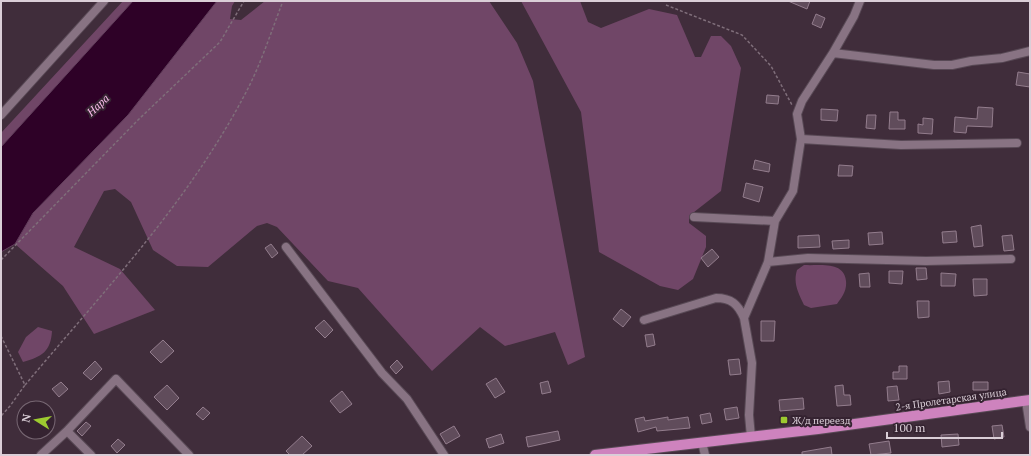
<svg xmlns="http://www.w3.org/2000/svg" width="1031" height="456" viewBox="0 0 1031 456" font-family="'PT Serif',serif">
	<rect width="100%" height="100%" fill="#402d3b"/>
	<path fill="#704667" d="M123,1h10l-132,146v-14z
		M217,1h18l-3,5 -2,13 11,1 24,-19h224l28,42 16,38 52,276 -17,8 -13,-33 -50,14 -25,-19 -48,44 -74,-83 -30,-7 -51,-54 -10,-4 -10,3 -49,41 -31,-1 -24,-16 -22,-48 -16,-13 -11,2 -30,56 46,22 35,41 -61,24 -31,-48 -48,-42 18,-31 95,-98z
		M521,1h59l8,21 13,6 48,-19 28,6 18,42h6l10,-21h10l10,10 10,22 -20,123 -32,25v7l17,13v11l-13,32 -15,11 -18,-4 -61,-34 -18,-140z
		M804,265c16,1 40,-4 42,16 1,10 -4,16 -9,23l-26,4 -7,-3c-6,-13 -11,-22 -7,-35z
		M38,327l14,4c-1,20 -10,26 -29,31l-5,-10 8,-15z"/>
	<path fill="#2e0127" stroke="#623e5c" d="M133,1h84l-89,114 -95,98 -18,31 -14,8v-105z"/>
	<path fill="#604c5b" stroke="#937d8d" d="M788,1h22l-3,8z
		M816,14l9,4 -4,10 -9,-4z
		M1018,72l12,2v13l-14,-2z
		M767,95l12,1 -1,8 -12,-1z
		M978,107l15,1 -1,19 -25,-1 -1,7 -12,-1 1,-15 22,2z
		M821,109l17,1 -1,11 -16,-1z
		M890,112h8v8h7v9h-16z
		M867,115h9l-1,14 -9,-1z
		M923,118l10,1 -1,15 -14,-1v-9l5,1z
		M755,160l15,4 -1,8 -16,-3z
		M839,165l14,1 -1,10h-14z
		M746,183l17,4 -4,15 -16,-5z
		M981,225l2,21 -9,1 -3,-20z
		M956,231l1,11 -14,1 -1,-11z
		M882,232l1,12 -14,1 -1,-12z
		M819,235l1,12 -22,1v-12z
		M1012,235l2,15 -10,1 -2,-15z
		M849,240v8l-16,1 -1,-8z
		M271,244l7,9 -6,5 -7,-10z
		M712,249l7,8 -11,10 -7,-9z
		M916,268h10l1,11 -10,1z
		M889,271h14l-1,13 -13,-1z
		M869,273l1,14h-10l-1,-13z
		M941,273l15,1 -1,12h-14z
		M973,279h14v16l-13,1z
		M917,301h12v16l-11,1z
		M621,309l10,8 -8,10 -10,-8z
		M324,320l9,10 -8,8 -10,-10z
		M761,321h14l-1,20h-13z
		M653,334l2,11 -8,2 -2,-12z
		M163,340l11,11 -13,12 -11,-11z
		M739,359l2,15 -11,1 -2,-15z
		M397,360l6,7 -7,7 -6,-7z
		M95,361l7,8 -11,11 -8,-7z
		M899,366h8v13h-14v-7h6z
		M496,378l9,14 -10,6 -9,-14z
		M548,381l3,11 -9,2 -2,-11z
		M949,381l1,11 -11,2 -1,-12z
		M61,382l7,7 -9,8 -7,-8z
		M973,382h15v8h-15z
		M167,385l12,13 -12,12 -13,-13z
		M843,385l1,10h6l1,10 -14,1 -2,-20z
		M897,386l2,14 -11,1 -1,-14z
		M342,391l10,13 -12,9 -10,-12z
		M803,398l1,11 -24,2 -1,-11z
		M203,407l7,6 -7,7 -7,-6z
		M737,407l2,11 -13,2 -2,-11z
		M710,413l2,9 -10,2 -2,-9z
		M644,417l1,4 23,-4v3l20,-3 2,11 -33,3 -1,-4 -18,5 -3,-13z
		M86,422l5,4 -9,10 -5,-5z
		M1002,425l2,12 -10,2 -2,-13z
		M454,426l6,10 -14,8 -6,-10z
		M558,431l2,9 -32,7 -2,-10z
		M501,434l3,9 -15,5 -3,-9z
		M958,434l1,11 -17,2 -1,-12z
		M302,436l10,10 -10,9h-12l-4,-4z
		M118,439l7,6 -8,8 -6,-7z
		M889,441l2,12 -20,2 -2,-11z
		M831,447l1,8h-30v-3z"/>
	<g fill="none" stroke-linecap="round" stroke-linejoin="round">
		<defs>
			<path id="minor" d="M833,53l101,12h18l19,-4 31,-3 28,-7
				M1,115l103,-114
				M801,139l100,6 116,-2
				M694,217l81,4
				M286,247l96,126 25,26 37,56
				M768,262l40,-4 118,3 85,-2
				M644,320l72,-22c15,0 22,6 28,20
				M1026,401l4,26
				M67,431l24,24
				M751,437l-2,-22 3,-52 -8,-45 24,-56 7,-41 18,-30 8,-52 -4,-25 5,-13 31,-48 21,-37 6,-15
				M702,442l3,13
				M41,455l26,-24 49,-52 73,76"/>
			<path id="major" d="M595,455l223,-26 212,-29"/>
		</defs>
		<use href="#minor" stroke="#584955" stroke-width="10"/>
		<use href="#major" stroke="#584955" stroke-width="12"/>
		<path stroke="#7f6e7a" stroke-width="1.5" stroke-dasharray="3 2" stroke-linecap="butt" d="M666,5l76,30 29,31 21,39
			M1,260l137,-140 82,-78 24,-41
			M1,336l24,49 -15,21 -9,10
			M25,385c78,-93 162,-181 219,-289 16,-29 27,-64 39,-95"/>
		<use href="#minor" stroke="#887383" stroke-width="8"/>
		<use href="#major" stroke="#ce83be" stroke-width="10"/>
	</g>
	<rect fill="#9dca30" stroke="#352331" stroke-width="1.5" x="780" y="416" width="8" height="8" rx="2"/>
	<g text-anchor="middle" stroke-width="4" stroke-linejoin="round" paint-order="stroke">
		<g font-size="10" fill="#daced7" stroke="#352331">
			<text transform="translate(951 399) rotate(-8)" y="4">2-я Пролетарская улица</text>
		</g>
		<g font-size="10" fill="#daced7" stroke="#352331" text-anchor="start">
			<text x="792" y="424">Ж/д переезд</text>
		</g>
		<g font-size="11" font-style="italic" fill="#febfef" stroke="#352331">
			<text transform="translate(98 105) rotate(-43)" y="4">Нара</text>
		</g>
	</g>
	<rect width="1031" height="456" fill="none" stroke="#daced7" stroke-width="4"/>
	<g transform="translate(36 420) rotate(281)"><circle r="19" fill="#352331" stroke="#776773"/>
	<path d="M0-3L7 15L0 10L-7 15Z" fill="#9dca30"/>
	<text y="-6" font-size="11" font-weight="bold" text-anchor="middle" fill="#daced7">N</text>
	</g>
	<path d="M887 432v6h115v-6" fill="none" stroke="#daced7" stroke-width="2"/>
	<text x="893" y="432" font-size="12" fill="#daced7" stroke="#352331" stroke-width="3" paint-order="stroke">100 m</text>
</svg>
